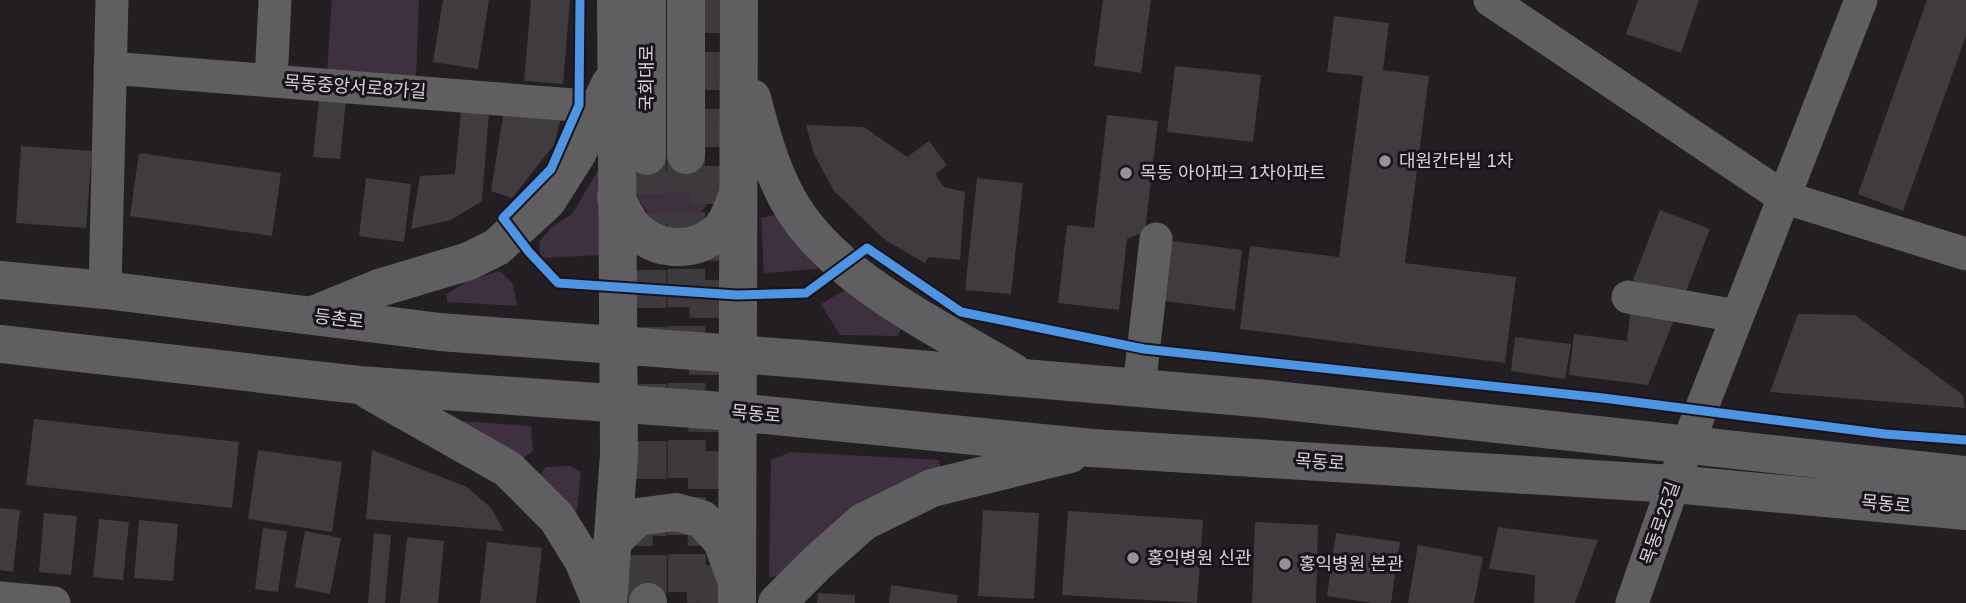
<svg xmlns="http://www.w3.org/2000/svg" width="1966" height="603" viewBox="0 0 1966 603" font-family="Helvetica,'Noto Sans KR',sans-serif">
	<rect width="100%" height="100%" fill="#221e22"/>
	<path fill="#3f3040" d="M332,0h87l-3,78 -89,-6z
		M600,167l2,88 -62,3 -1,-16 13,-15 20,-13z
		M710,171c1,8 3,20 0,28 -10,21 -34,34 -55,20 -9,-5 -15,-19 -20,-27l2,-20z
		M774,215l44,54 -54,4 -3,-55z
		M500,271l13,13 4,22 -70,-4v-8l20,-13z
		M845,290l56,38 -3,8 -58,-1 -19,-31z
		M447,420l84,6 2,25 -17,12z
		M791,452l148,8 2,10 -154,105 -18,2 2,-117z
		M570,466l11,6 -4,38 -9,6 -33,-35 11,-14z"/>
	<path fill="#3f3b3f" d="M443,0h46l-11,69 -45,-7z
		M531,0h39l-7,84 -39,-3z
		M1103,0h48l-10,73 -47,-7z
		M1638,0h61l-18,53 -55,-19z
		M1927,0h39v36l-63,175 -45,-17z
		M1334,16l55,7 -6,47 46,6 -24,187 111,14 -11,86 -265,-34 10,-83 89,11 24,-181 -36,-4z
		M1175,66l86,9 -8,67 -86,-10z
		M319,99l27,2 -6,58 -27,-2z
		M504,109l57,8 -7,28 -42,53 -21,-7z
		M461,111l28,2 -7,88 -31,19 -40,9 9,-53 35,-2z
		M1107,115l51,6 -13,110 -18,8 -8,71 -61,-7 9,-78 27,3z
		M806,125l58,2 43,30 22,-16 18,24 -12,9 9,13 21,5 -5,68 -32,-3 -3,6 -40,-23 -51,-49 -20,-37z
		M21,146l71,5 -6,77 -70,-5z
		M139,153l142,20 -9,63 -142,-20z
		M366,178l45,6 -7,58 -45,-6z
		M977,178l46,5 -12,111 -46,-4z
		M1660,210l50,19 -27,70 -50,-19z
		M1165,240l77,10 -7,60 -78,-10z
		M1631,306l46,6 -29,73 -79,-10 5,-41 53,7z
		M1798,314l57,1 108,80 2,13 -195,-16z
		M1515,337l56,7 -6,35 -54,-8z
		M34,419l205,23 -7,66 -206,-23z
		M258,450l84,12 -10,70 -84,-13z
		M372,450l95,37 24,21 13,23 -138,-12z
		M0,508l20,2 -7,62 -13,-2z
		M983,510l56,3 -5,86 -56,-3z
		M1068,511l135,9 -6,83 -135,-8z
		M44,513l33,3 -6,59 -32,-3z
		M99,519l30,3 -6,58 -30,-3z
		M139,520l39,4 -5,57 -39,-3z
		M1255,522l63,3 -2,78h-64z
		M1498,527l100,13 -23,63h-41l1,-28 -46,-6z
		M263,528l24,3 -9,61 -23,-3z
		M305,531l36,7 -11,56 -35,-7z
		M374,533l17,2 -6,68h-17z
		M1336,533l64,9 -9,61h-18l-46,-7z
		M407,537l37,4 -6,62h-38z
		M487,542l55,6 -6,55h-56z
		M1418,545l65,12 -9,46h-66z
		M891,585l67,10 -1,8h-68z
		M818,593l37,2v8h-38z"/>
	<g fill="none" stroke-linecap="round" stroke-linejoin="round">
		<path stroke="#3d393d" stroke-width="38" stroke-dasharray="38 19" stroke-linecap="butt" d="M686,155l1,448
			M647,156l1,446"/>
		<path stroke="#3d393d" stroke-width="38" stroke-dasharray="38 19" stroke-linecap="butt" d="M633,603l1,-107
			M706,603l5,-603"/>
		<path stroke="#5e5f5e" stroke-width="33" d="M1490,0l293,197 183,57
			M110,68l489,39
			M271,81l4,-81
			M105,290l7,-290
			M1628,297l109,19
			M1139,388l17,-149
			M0,598l54,5
			M1632,603l56,-160 173,-443"/>
		<path stroke="#5f5f61" stroke-width="38" d="M752,98c9,35 18,68 35,100 42,79 152,130 226,174
			M686,155v-155
			M647,156v-156
			M616,197c5,10 10,21 16,29 20,24 56,28 81,10 14,-9 19,-27 25,-42
			M0,280l105,10 335,42 362,27 465,40 699,76
			M313,315l66,-27 90,-27 28,-14 50,-46 31,-49 32,-68
			M0,344l359,41 377,27 356,36 581,36 293,27
			M370,391l138,78 49,49 26,42 18,43
			M612,542l25,-25 39,-5 26,7 20,22 12,33
			M608,603l11,-148 -3,-455
			M648,603v-1
			M737,603l2,-603
			M777,603l41,-41 45,-40 69,-34 138,-34"/>
		<defs>
			<path id="cycleway" d="M580,0l-1,105 -28,64 -48,49 26,34 29,31 179,12 69,-2 61,-45 94,64 183,37 459,49 282,36 81,6"/>
		</defs>
		<use href="#cycleway" stroke="#1a131b" stroke-width="13"/>
		<use href="#cycleway" stroke="#4d94e3" stroke-width="9"/>
	</g>
	<g fill="#979298" stroke="#1a131b" stroke-width="2.5">
		<circle cx="1385" cy="161" r="7"/>
		<circle cx="1126" cy="173" r="7"/>
		<circle cx="1133" cy="558" r="7"/>
		<circle cx="1285" cy="564" r="7"/>
	</g>
	<g text-anchor="middle" stroke-width="6" stroke-linejoin="round" paint-order="stroke">
		<g font-size="18" fill="#d6d1d7" stroke="#1a131b">
			<text transform="translate(647 78) rotate(-90)" y="6">국회대로</text>
			<text transform="translate(355 87) rotate(4)" y="6">목동중앙서로8가길</text>
			<text transform="translate(339 319) rotate(7)" y="6">등촌로</text>
			<text transform="translate(756 414) rotate(5)" y="6">목동로</text>
			<text transform="translate(1320 462) rotate(4)" y="6">목동로</text>
			<text transform="translate(1886 504) rotate(5)" y="6">목동로</text>
			<text transform="translate(1660 523) rotate(-71)" y="6">목동로25길</text>
		</g>
		<g font-size="18" fill="#d6d1d7" stroke="#1a131b" text-anchor="start">
			<text x="1399" y="167">대원칸타빌 1차</text>
			<text x="1140" y="179">목동 아아파크 1차아파트</text>
			<text x="1147" y="564">홍익병원 신관</text>
			<text x="1299" y="570">홍익병원 본관</text>
		</g>
	</g>
</svg>
